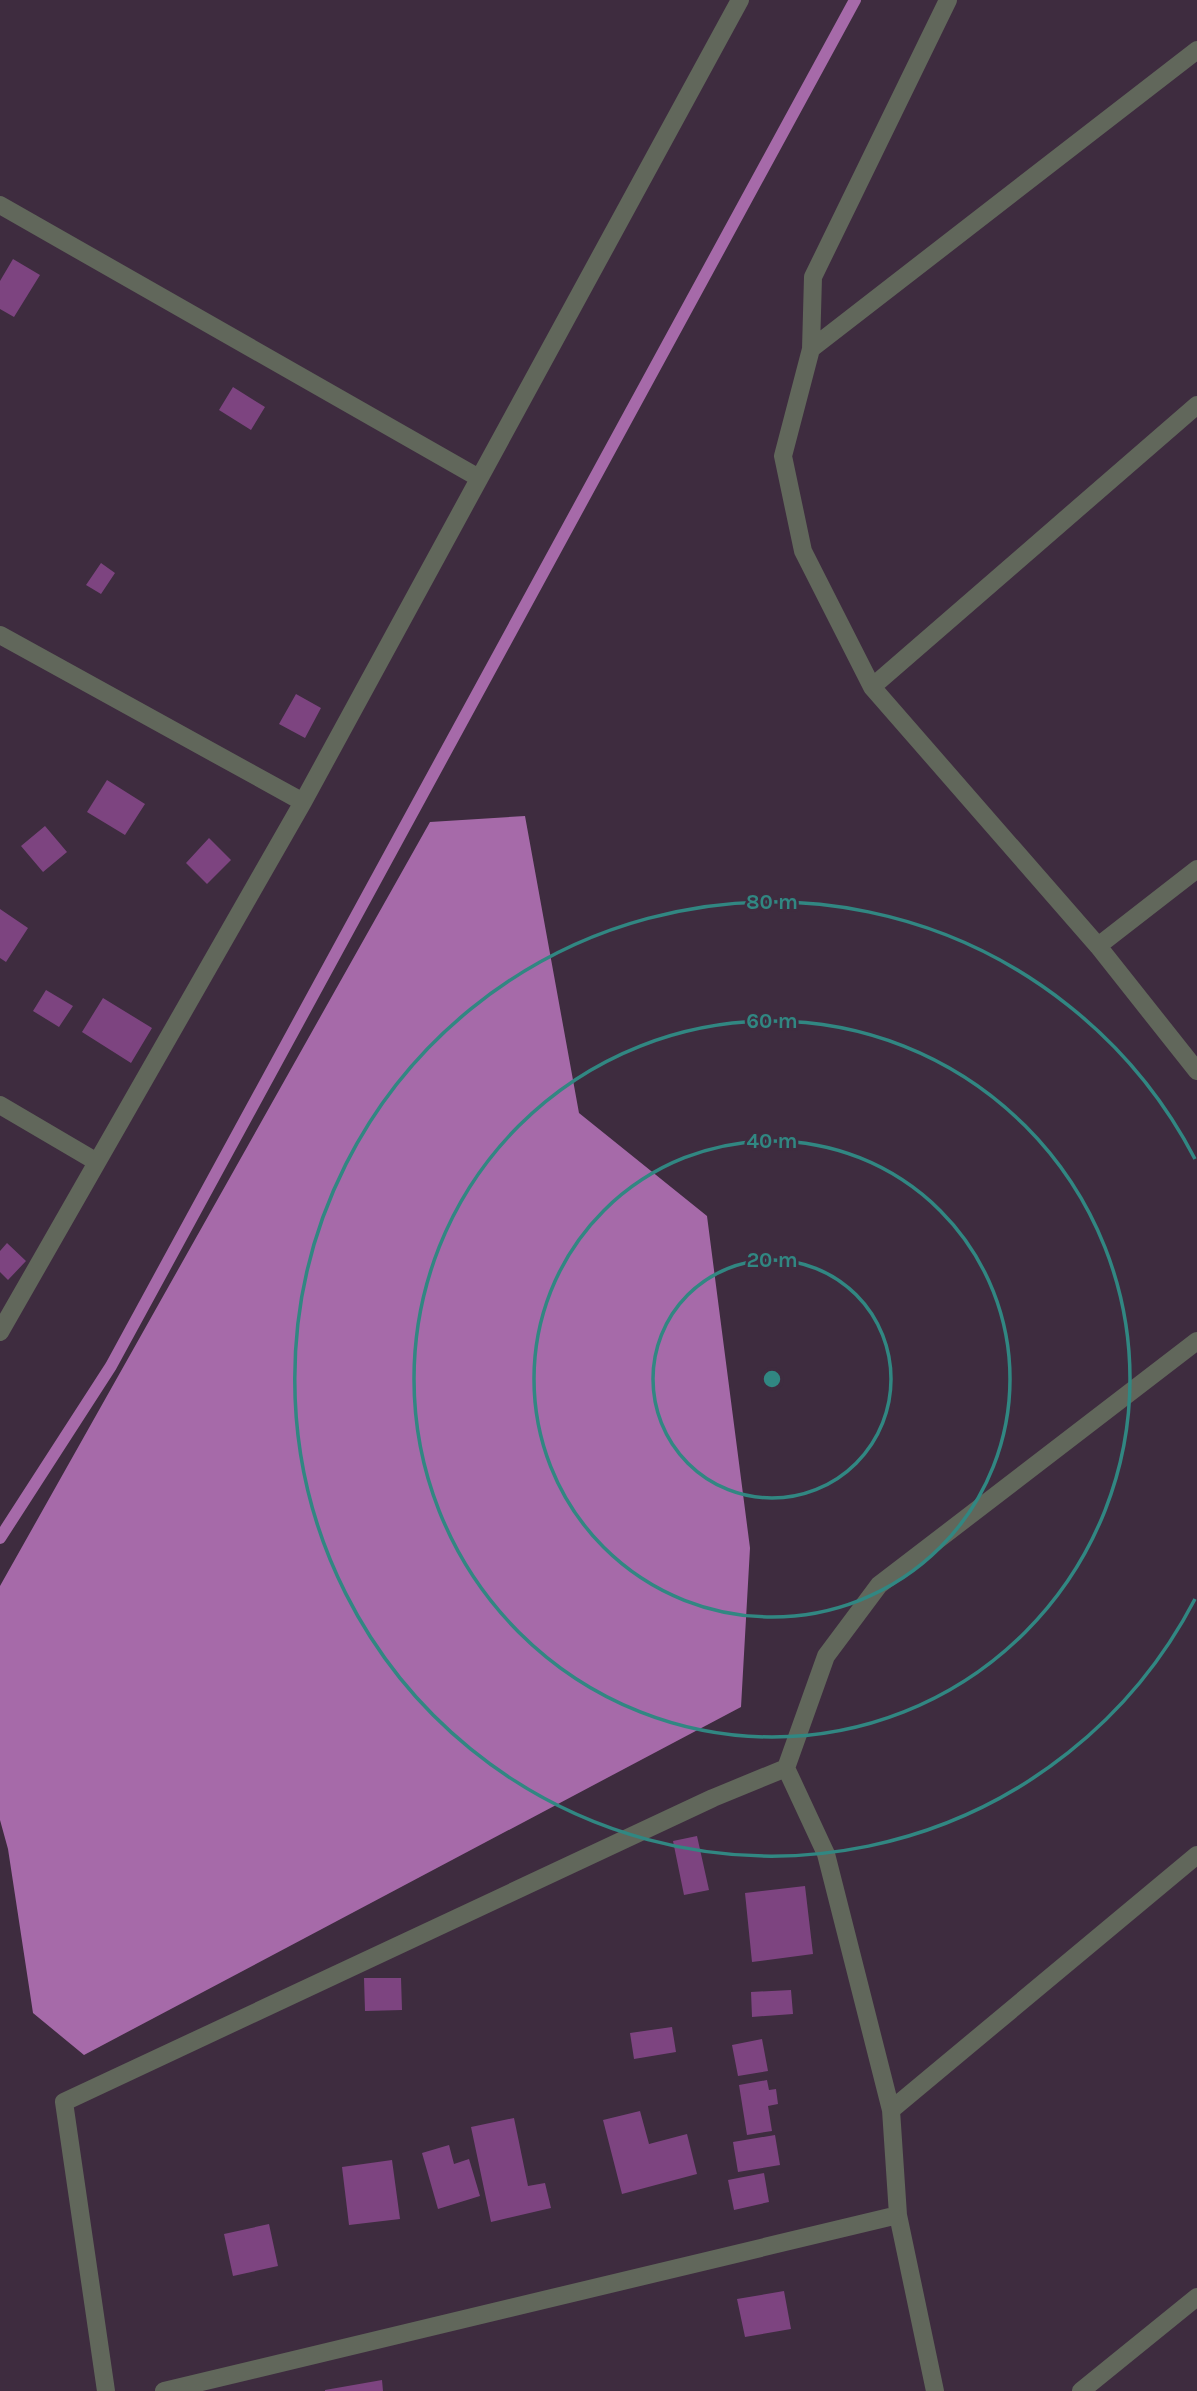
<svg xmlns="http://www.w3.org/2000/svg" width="1197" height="2391" viewBox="0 0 1197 2391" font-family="Karla,sans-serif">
	<rect width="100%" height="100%" fill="#3e2c3f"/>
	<path fill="#a66aa9" d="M525,816l54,297 128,103 43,332 -9,159 -657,348 -51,-42 -25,-164 -8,-29v-234l430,-764z"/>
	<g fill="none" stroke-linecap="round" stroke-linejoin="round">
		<path stroke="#a66aa9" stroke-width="12" d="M0,1538l111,-172 744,-1366"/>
	</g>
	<path fill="#7d4480" d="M13,259l27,16 -26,42 -14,-8v-28z
		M233,387l32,20 -14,23 -32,-20z
		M101,563l14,10 -14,21 -15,-9z
		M296,694l25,14 -16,30 -26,-14z
		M107,780l38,24 -20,31 -38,-23z
		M45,826l22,26 -24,20 -22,-26z
		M209,838l22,22 -24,24 -21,-21z
		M0,909l28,19 -22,34 -6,-4z
		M46,990l27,16 -14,21 -26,-16z
		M103,998l49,30 -21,35 -49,-31z
		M7,1243l19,18 -18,19 -8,-8v-21z
		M697,1836l12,54 -25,5 -11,-54z
		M805,1886l8,68 -61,8 -7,-69z
		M364,1978h37l1,32 -37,1z
		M791,1990l2,24 -41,3 -1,-25z
		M672,2027l4,25 -42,7 -4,-26z
		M762,2039l6,32 -30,5 -6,-31z
		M767,2080l2,10 7,-1 2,15 -10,2 4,25 -25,4 -8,-50z
		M640,2111l9,33 38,-10 10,40 -75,20 -19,-74z
		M514,2118l14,68 17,-3 6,25 -60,14 -20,-95z
		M775,2135l5,30 -42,7 -5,-30z
		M449,2145l5,19 15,-5 11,37 -42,13 -16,-56z
		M392,2160l8,59 -51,6 -7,-58z
		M764,2173l5,29 -35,8 -6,-30z
		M269,2224l9,42 -45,10 -9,-42z
		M784,2291l7,38 -46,8 -8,-38z
		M382,2380l1,11h-58v-1z"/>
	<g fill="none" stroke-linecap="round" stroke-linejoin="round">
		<path stroke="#61675b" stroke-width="18" d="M948,0l-135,277 -2,72 -28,107 20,95 69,136 226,259 99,125
			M0,205l479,273
			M811,349l386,-299
			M0,635l303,167
			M872,687l325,-282
			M1098,946l99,-77
			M0,1105l97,57
			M0,1332l303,-530 437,-802
			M786,1768l40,-112 53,-71 318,-244
			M891,2110l306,-255
			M106,2391l-42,-289 649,-304 73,-30 40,86 65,256 7,105 37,176
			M164,2391l734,-176
			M1081,2391l116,-94"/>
	</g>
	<g fill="none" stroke="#318782" stroke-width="3.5">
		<circle cx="772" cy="1379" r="119"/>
		<circle cx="772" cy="1379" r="238"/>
		<circle cx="772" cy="1379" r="358"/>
		<path d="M1195 1599A477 477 0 1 1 1195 1159"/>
	</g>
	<circle cx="772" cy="1379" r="10" fill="#318782" stroke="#3e2c3f" stroke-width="3.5"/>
	<g font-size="21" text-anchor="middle" font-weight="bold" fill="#318782" stroke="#3e2c3f" stroke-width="5" stroke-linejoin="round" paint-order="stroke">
		<text x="772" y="909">80 m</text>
		<text x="772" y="1028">60 m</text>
		<text x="772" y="1148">40 m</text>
		<text x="772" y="1267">20 m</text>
	</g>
</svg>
